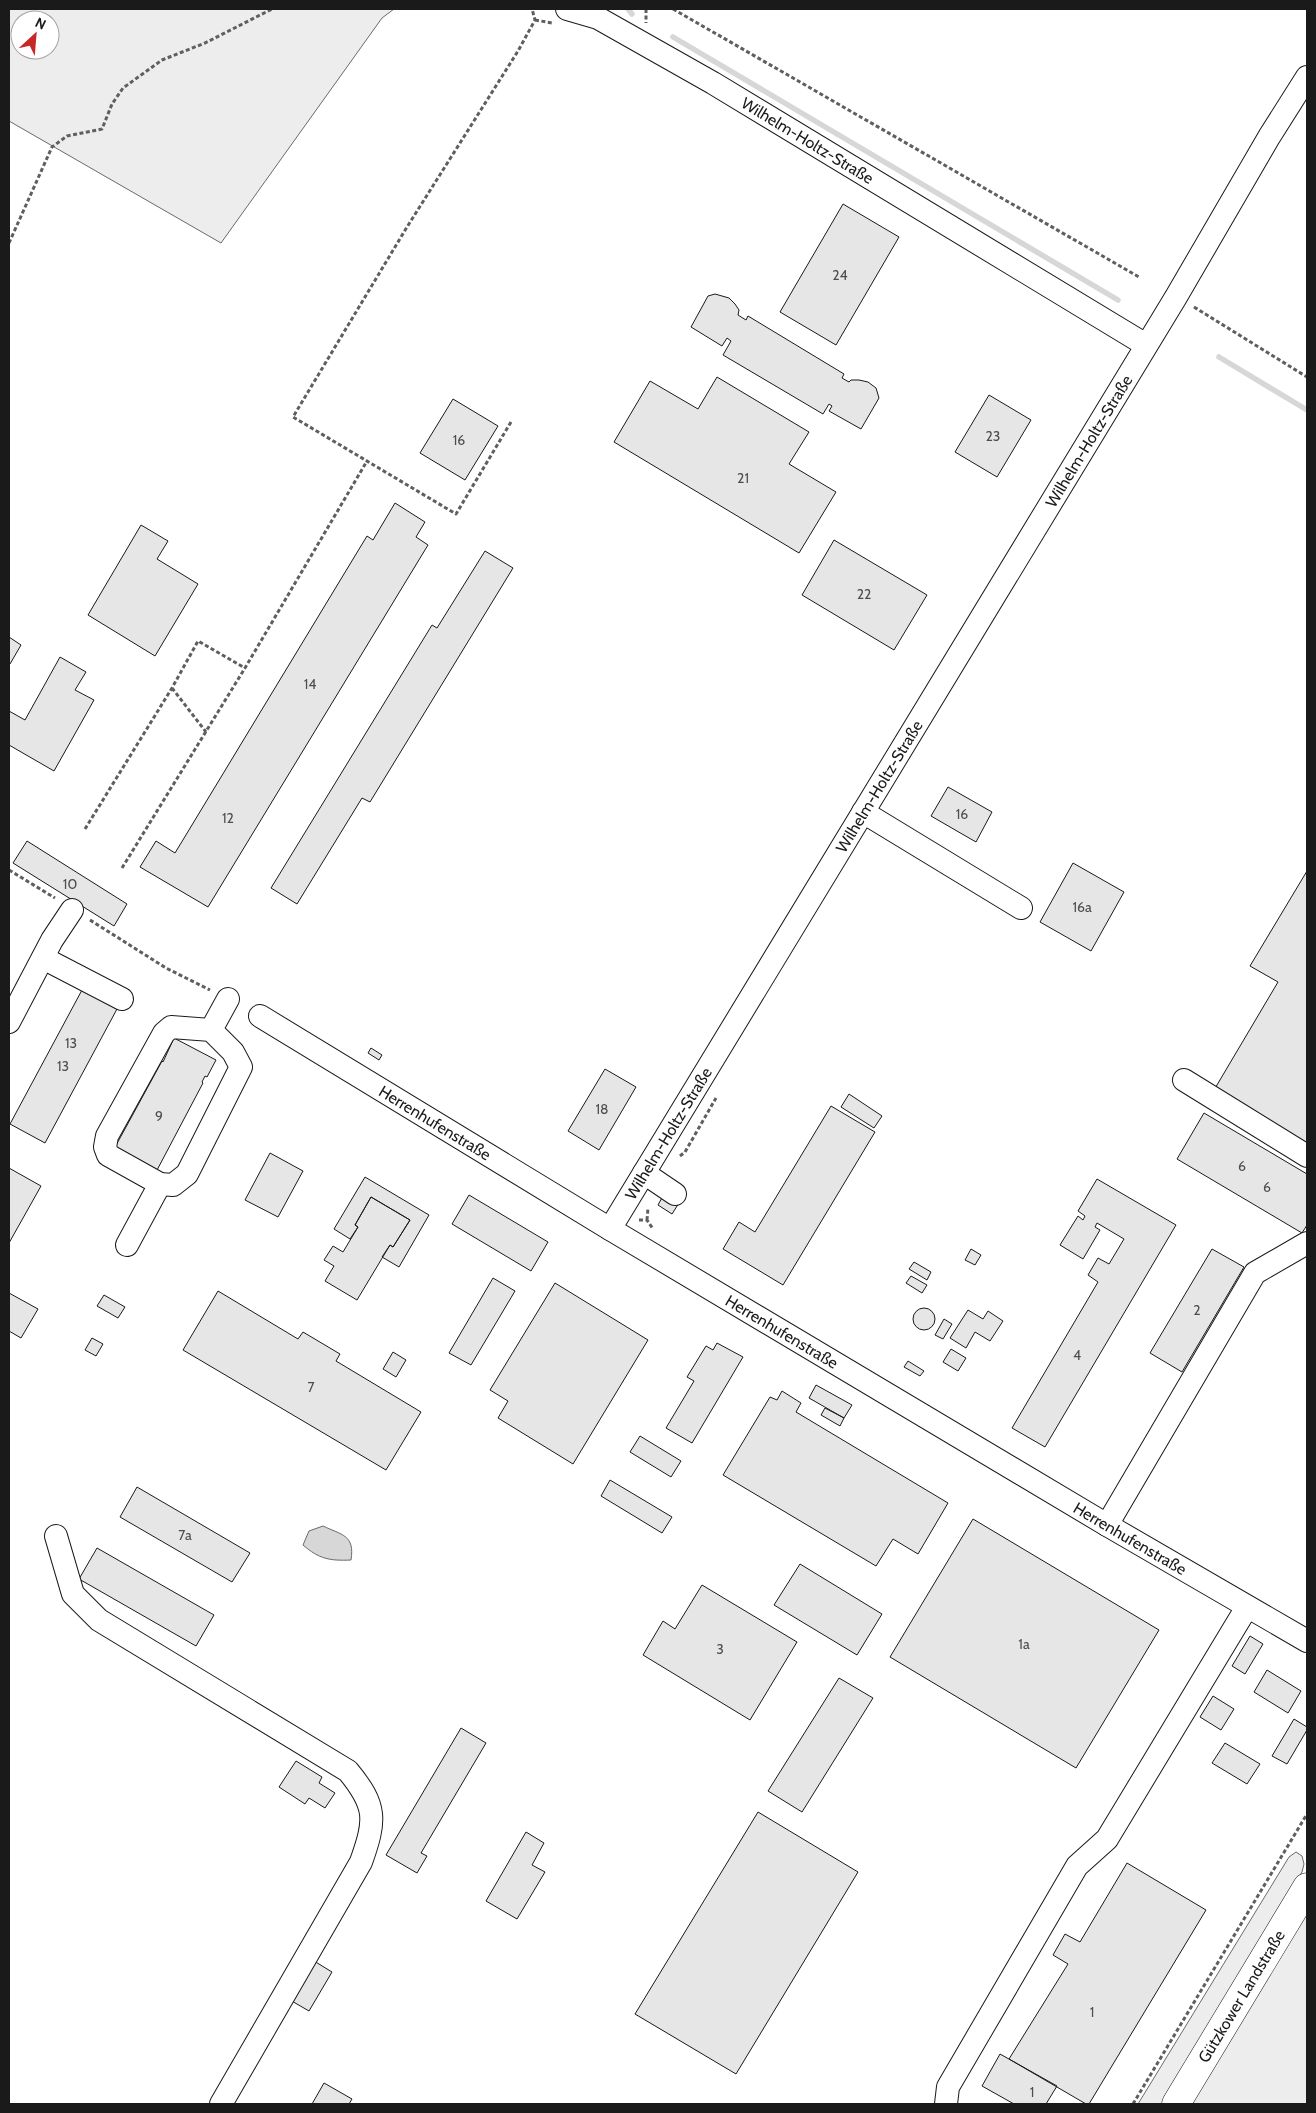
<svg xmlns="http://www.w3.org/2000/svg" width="1316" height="2113" viewBox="0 0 1316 2113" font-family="Cabin,sans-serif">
	<rect width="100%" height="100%" fill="#fff"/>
	<path fill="#ededed" stroke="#6a6a6a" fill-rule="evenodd" d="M9,9h385l-12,9 -161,225 -212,-122zM20,20h30v30h-30z
		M1296,1852l6,4 2,8 -2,8 -139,232h-25l151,-247z
		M1307,1910v194h-117z"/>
	<path fill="#d7d7d7" stroke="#6a6a6a" d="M323,1526c19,9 32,9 28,34 -21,1 -32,-1 -48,-15l6,-14z"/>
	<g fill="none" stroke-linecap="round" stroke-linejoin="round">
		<path stroke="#d7d7d7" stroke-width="5.5" d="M628,9l4,5
			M673,37l445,263
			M1219,357l88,53"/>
	</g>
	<path fill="#e6e6e6" stroke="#1a1a1a" d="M843,204l56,33 -63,108 -56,-33z
		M715,294l14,4 6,6 4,6 -1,5 8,5 2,-4 96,58 -2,4 7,4 2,-2h8l9,2 8,6 3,10 -18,31 -32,-18 3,-5 -3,-2 -6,10 -100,-59 8,-14 -4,-3 -5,8 -31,-19 17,-31z
		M717,377l92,55 -20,32 47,28 -37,61 -185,-111 36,-61 48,28z
		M989,395l42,25 -34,57 -42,-25z
		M453,399l45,27 -33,54 -45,-27z
		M395,503l30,19 -9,15 12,8 -220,362 -68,-40 16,-26 19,12 192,-317 6,4z
		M141,525l27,16 -11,18 41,25 -43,72 -67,-41z
		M834,540l93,55 -33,55 -92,-55z
		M485,551l28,17 -143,234 -8,-4 -65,106 -26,-16 161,-263 5,3z
		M9,637l12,8 -11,19 -1,-1z
		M60,657l26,15 -11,18 19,10 -40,71 -45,-26v-34l16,9z
		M948,787l44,25 -16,30 -45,-26z
		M27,841l100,63 -13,22 -101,-63z
		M1073,863l51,29 -33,59 -51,-29z
		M1307,871v275l-93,-56 64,-108 -28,-16z
		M82,990l35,19 -72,134 -35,-19z
		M174,1038l42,22 -9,17 -2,-1 -3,6 1,1 -47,89 -42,-23 48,-88 1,1z
		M371,1048l11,7 -3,5 -11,-7z
		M605,1069l31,18 -37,63 -31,-19z
		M849,1094l33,22 -8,12 -33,-21z
		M831,1106l44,26 -92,153 -60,-36 16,-27 16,10z
		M1204,1113l103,61v51l-5,8 -125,-74z
		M270,1153l33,18 -25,46 -33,-17z
		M9,1168l32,18 -32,57z
		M365,1177l64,38 -30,52 -17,-10 8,-12 3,2 17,-27 -39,-23 -16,28 3,2 -8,12 -16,-10z
		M1097,1179l79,46 -131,222 -33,-19 86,-146 -10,-7 10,-17 11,6 15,-25 -27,-16 -2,4 5,3 -17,29 -23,-14 18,-29 5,4 2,-4 -7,-5z
		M664,1194l15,9 -7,11 -14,-9z
		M469,1195l79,47 -17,29 -79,-47z
		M371,1197l39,23 -17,27 -3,-2 -33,55 -32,-19 9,-15 -10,-6 9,-14 10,6 15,-25 -3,-2z
		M971,1249l10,6 -6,10 -10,-5z
		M1212,1249l32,18 -62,105 -32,-19z
		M914,1262l17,10 -4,8 -18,-11z
		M911,1276l16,9 -5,8 -16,-10z
		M493,1278l22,13 -44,74 -22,-12z
		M555,1283l93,57 -75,124 -75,-46 10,-17 -18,-11z
		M218,1291l80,48 5,-7 37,22 -4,7 85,51 -35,58 -203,-120z
		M9,1293l29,16 -17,29 -12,-7z
		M104,1295l21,12 -7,11 -21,-12z
		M913 1319a11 11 0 1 1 22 0a11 11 0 1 1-22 0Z
		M968,1310l15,9 5,-8 15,10 -13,20 -15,-9 -9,16 -16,-10z
		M944,1319l8,5 -9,15 -8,-4z
		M92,1338l11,6 -7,12 -11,-6z
		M717,1343l26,14 -51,86 -26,-15 28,-47 -7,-4 19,-31 7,4z
		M951,1349l15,9 -8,13 -15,-9z
		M393,1352l13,8 -10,17 -13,-8z
		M908,1361l16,10 -4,5 -16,-9z
		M816,1385l36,20 -8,13 -35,-20z
		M782,1391l19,12 -5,9 152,91 -30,51 -25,-15 -17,27 -153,-91 47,-78 7,3z
		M825,1408l19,10 -4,8 -19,-11z
		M640,1436l41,25 -10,16 -41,-25z
		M610,1480l62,37 -10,16 -61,-37z
		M137,1487l113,66 -18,29 -112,-65z
		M973,1519l186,111 -83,138 -186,-111z
		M97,1548l117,67 -18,31 -117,-67z
		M800,1564l82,50 -25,41 -83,-50z
		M702,1585l95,57 -47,78 -107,-65 20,-34 12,8z
		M1250,1636l13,8 -18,30 -13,-8z
		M1267,1670l34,21 -13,22 -34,-21z
		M839,1678l34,20 -71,114 -34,-21z
		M1213,1696l21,13 -13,21 -21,-13z
		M1294,1719l13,8v3l-20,34 -15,-8z
		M461,1728l25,15 -65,110 6,3 -10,17 -31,-18z
		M1225,1743l35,21 -13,20 -35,-21z
		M296,1761l26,16 -3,6 16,10 -10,15 -16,-10 -4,6 -26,-17z
		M758,1812l100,60 -122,202 -101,-60z
		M526,1832l18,11 -12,22 13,7 -28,47 -31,-18z
		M1127,1863l79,47 -117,194h-3l-77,-45 59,-95 -15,-9 12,-21 15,8z
		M314,1961l18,11 -23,39 -19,-11z
		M1000,2054l57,32 -11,18h-32l-32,-18z
		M324,2083l28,16 -3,5h-37z"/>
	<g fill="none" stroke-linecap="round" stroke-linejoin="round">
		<defs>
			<g id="minor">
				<path id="s1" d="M567,9l31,9 115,65 433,262"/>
				<path d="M863,812l158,96"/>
				<path d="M43,958l79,41"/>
				<path id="s2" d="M260,1016l350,213 497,296 200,116"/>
				<path d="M9,1022l43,-82 20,-30"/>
				<path d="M211,1030l-40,-3 -7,6 -57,103 -2,11 3,8 52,29 13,1 14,-11 54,-107 -8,-15 -22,-22 17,-31"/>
				<path d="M1184,1080l123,76"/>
				<path d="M644,1173l31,21"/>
				<path id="s3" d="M610,1229l566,-932 93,-160 38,-60"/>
				<path d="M127,1245l33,-61"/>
				<path d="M1107,1525l148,-252 52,-30"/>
				<path d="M56,1536l17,58 26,26 249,151c29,35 28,49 13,91l-140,242"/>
				<path d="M946,2104l2,-17 129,-221 30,-27 140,-232"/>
			</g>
			<g id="major">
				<path id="s4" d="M1176,2104l131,-217"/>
			</g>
		</defs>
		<use href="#minor" stroke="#1a1a1a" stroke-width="24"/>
		<use href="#major" stroke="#1a1a1a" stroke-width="29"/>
		<path stroke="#5f5f5f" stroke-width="3" stroke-dasharray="4 2.5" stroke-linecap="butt" d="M646,9v14
			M673,9l466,268
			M535,20l17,3
			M9,243l43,-96 15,-11 35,-7 10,-25 11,-16 39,-28 43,-17 67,-34
			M1194,307l113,70
			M511,422l-55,92 -163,-97 114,-190 111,-176 17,-31 -3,-11
			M172,688l34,44
			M85,829l87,-141 26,-47 47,27
			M122,868l123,-200 122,-207
			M9,870l46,28
			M90,920l76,48 44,22
			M680,1156l5,-4 31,-54
			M639,1220h8l6,9
			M647,1220l1,-12
			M1133,2104l174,-290"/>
		<use href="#minor" stroke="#fff" stroke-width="22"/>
		<use href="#major" stroke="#fff" stroke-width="28"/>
	</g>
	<g text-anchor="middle" stroke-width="4" stroke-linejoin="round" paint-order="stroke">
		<g font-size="14" fill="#4d4d4d">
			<text x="840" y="280">24</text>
			<text x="993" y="441">23</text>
			<text x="459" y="445">16</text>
			<text x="743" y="483">21</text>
			<text x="864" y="599">22</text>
			<text x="310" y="689">14</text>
			<text x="962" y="819">16</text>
			<text x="228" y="823">12</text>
			<text x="70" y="889">10</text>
			<text x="1082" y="912">16a</text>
			<text x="71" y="1048">13</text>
			<text x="63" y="1071">13</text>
			<text x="602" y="1114">18</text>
			<text x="159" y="1121">9</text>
			<text x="1242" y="1171">6</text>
			<text x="1267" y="1192">6</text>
			<text x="1197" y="1315">2</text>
			<text x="1077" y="1360">4</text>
			<text x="311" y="1392">7</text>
			<text x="185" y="1540">7a</text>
			<text x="1024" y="1649">1a</text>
			<text x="720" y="1654">3</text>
			<text x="1092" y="2017">1</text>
			<text x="1032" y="2097">1</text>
		</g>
		<g font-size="16" fill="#1a1a1a" stroke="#fff">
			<text dy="6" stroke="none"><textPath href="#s1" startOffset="275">Wilhelm-Holtz-Straße</textPath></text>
			<text dy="6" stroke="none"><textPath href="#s3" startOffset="922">Wilhelm-Holtz-Straße</textPath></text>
			<text dy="6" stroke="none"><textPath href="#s3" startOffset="518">Wilhelm-Holtz-Straße</textPath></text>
			<text dy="6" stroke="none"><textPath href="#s2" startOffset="205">Herrenhufenstraße</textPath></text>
			<text dy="6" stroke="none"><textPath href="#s3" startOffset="112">Wilhelm-Holtz-Straße</textPath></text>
			<text dy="6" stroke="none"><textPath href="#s2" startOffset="610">Herrenhufenstraße</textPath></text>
			<text dy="6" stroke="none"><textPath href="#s2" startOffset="1015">Herrenhufenstraße</textPath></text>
			<text dy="6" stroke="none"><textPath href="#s4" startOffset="126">Gützkower Landstraße</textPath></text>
		</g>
	</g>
	<rect width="1316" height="2113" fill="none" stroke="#1a1a1a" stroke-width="20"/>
	<g transform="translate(35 35) rotate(26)"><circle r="24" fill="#ffffff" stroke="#a3a3a3"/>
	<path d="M0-4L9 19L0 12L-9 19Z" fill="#c62828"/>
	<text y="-8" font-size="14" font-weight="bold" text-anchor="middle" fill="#1a1a1a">N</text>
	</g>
</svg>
